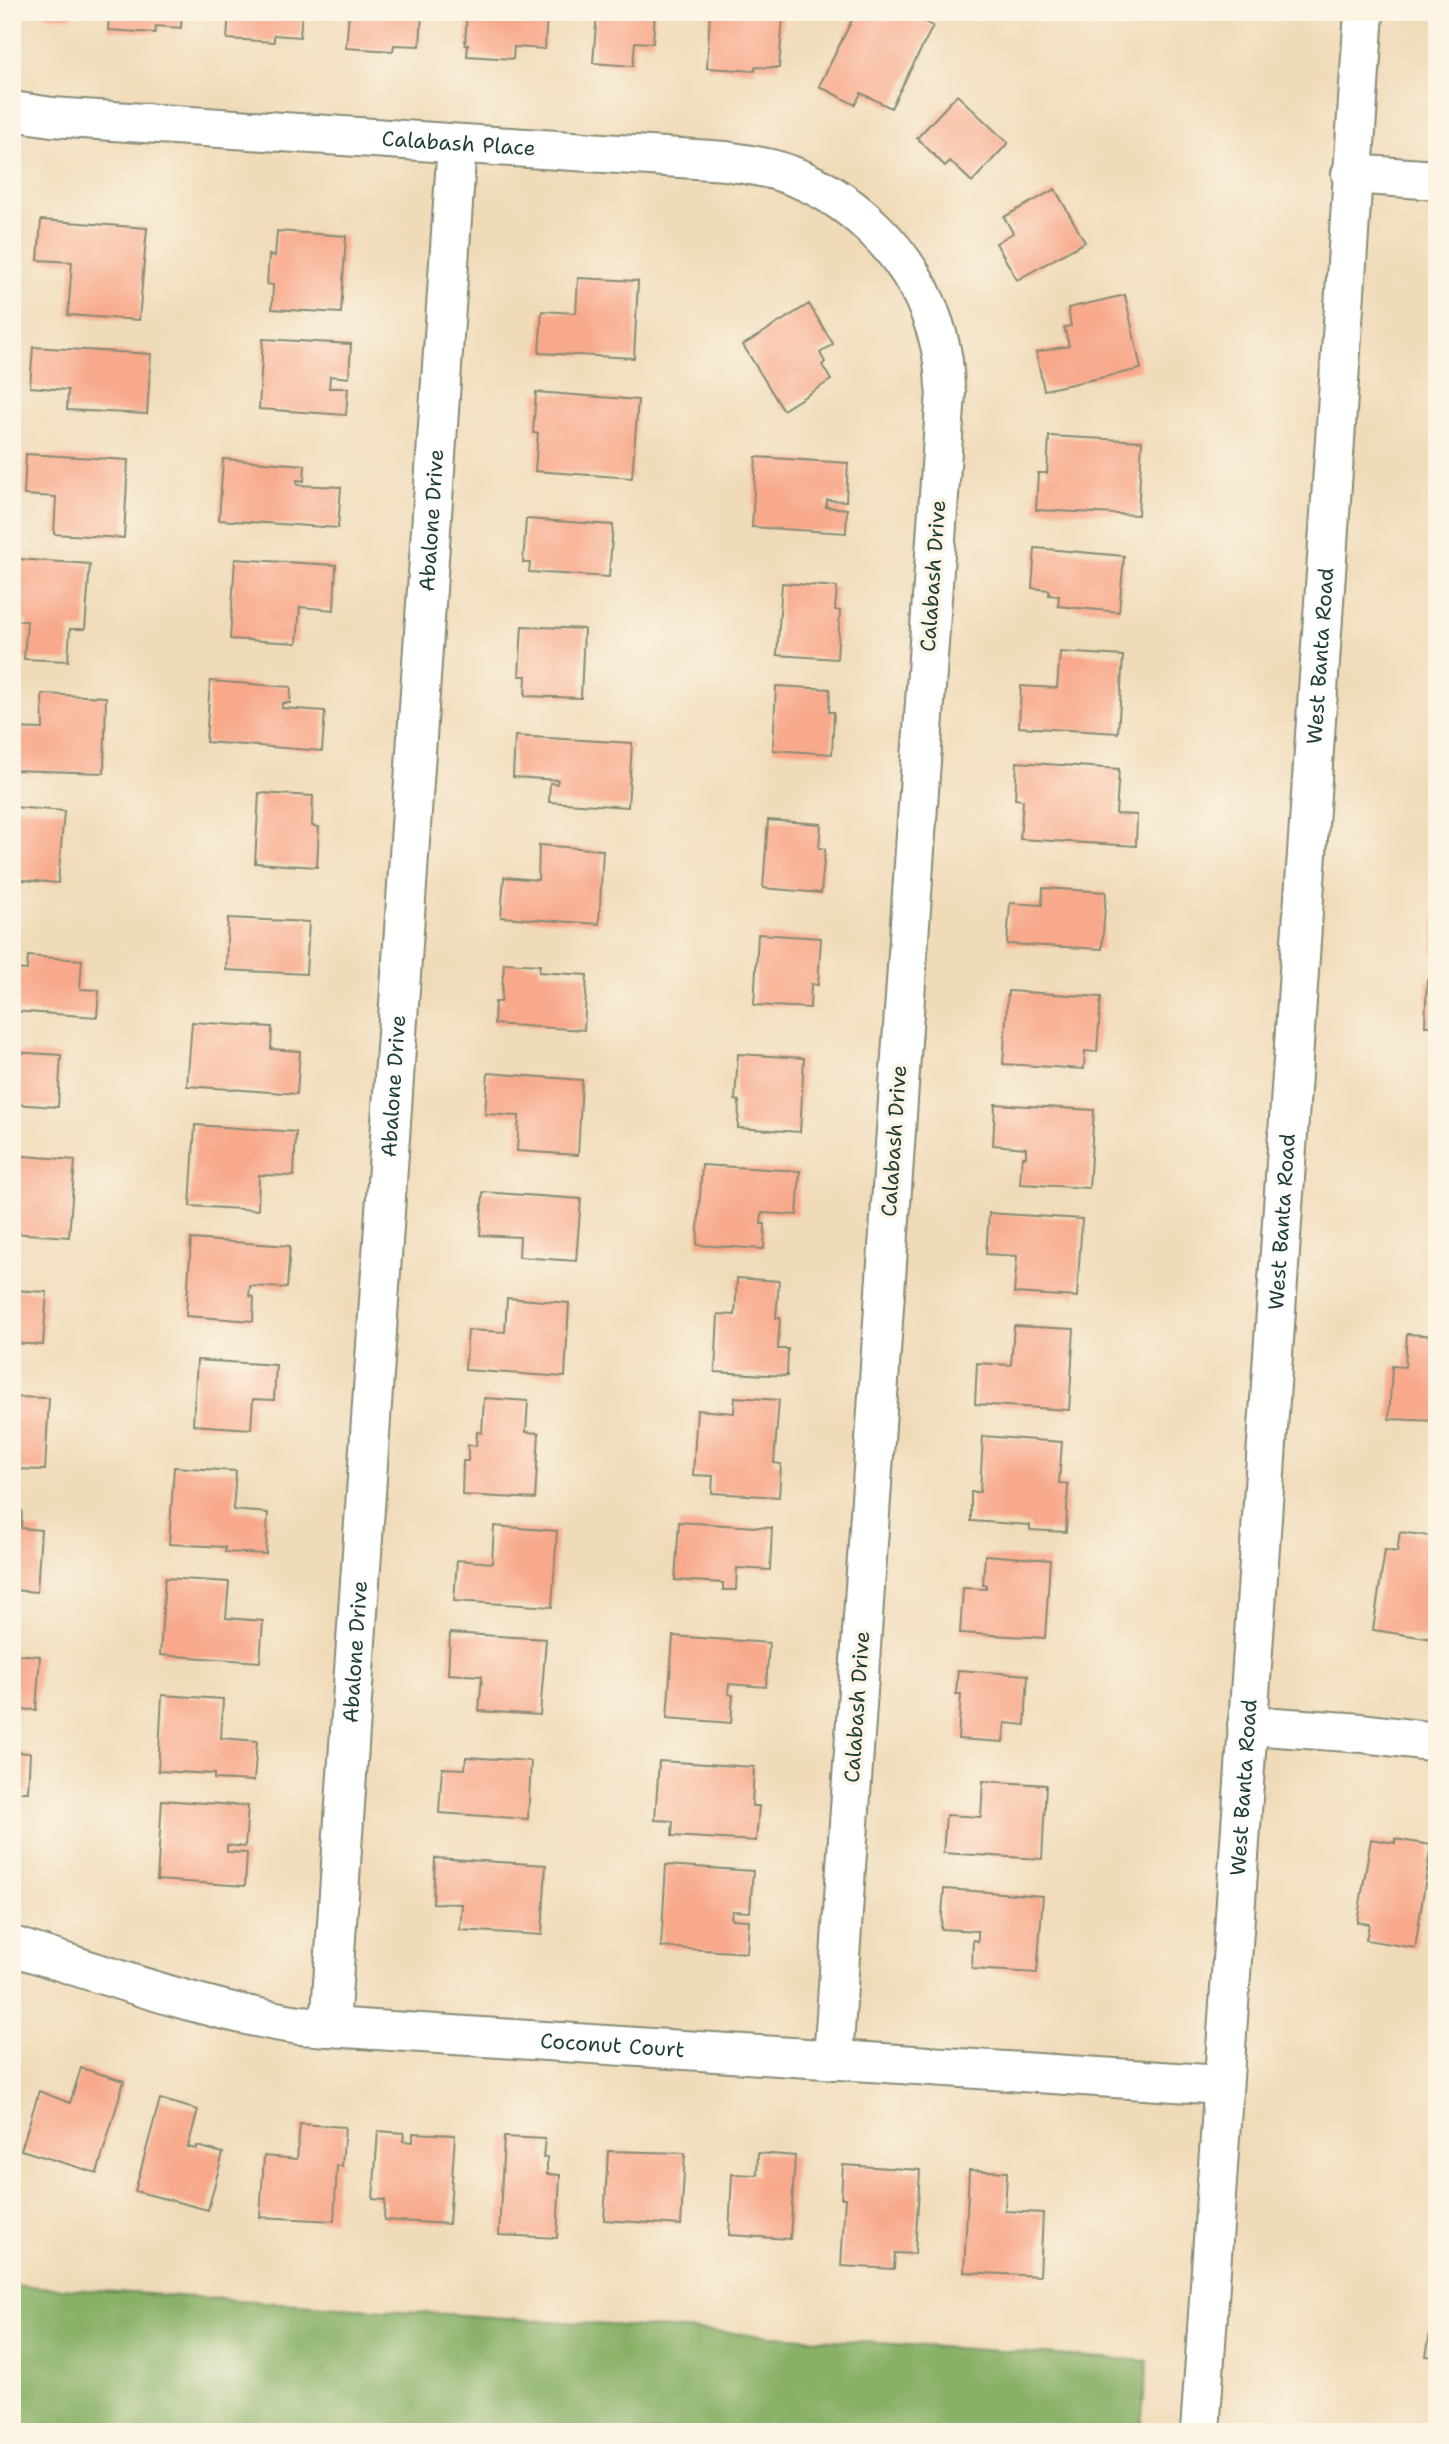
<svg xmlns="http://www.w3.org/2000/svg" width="1449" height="2444" viewBox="0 0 1449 2444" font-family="'Shantell Sans',sans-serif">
	<rect width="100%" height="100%" fill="#fcf5e5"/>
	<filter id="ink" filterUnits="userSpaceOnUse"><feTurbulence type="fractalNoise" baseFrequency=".0143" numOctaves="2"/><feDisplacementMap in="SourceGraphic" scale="14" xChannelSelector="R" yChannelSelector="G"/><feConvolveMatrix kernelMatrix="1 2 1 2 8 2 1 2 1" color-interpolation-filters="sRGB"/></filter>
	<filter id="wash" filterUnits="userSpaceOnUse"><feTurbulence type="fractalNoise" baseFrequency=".00686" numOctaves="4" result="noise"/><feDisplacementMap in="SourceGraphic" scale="28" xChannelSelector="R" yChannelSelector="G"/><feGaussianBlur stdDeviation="1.57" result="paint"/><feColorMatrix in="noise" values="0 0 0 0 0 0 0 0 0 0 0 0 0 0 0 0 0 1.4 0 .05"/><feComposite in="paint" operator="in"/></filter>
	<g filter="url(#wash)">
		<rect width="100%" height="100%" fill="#f0dbb9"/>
		<path fill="#88b066" stroke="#54764d" stroke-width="2" d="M12,2285l1136,76 -8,71h-1128z"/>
		<g id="blocks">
			<path fill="#f8a98b" d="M47,12h25v5l-26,-1z
				M109,12h73l-1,16 -25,-2 -1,7 -47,-3z
				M229,12h73l-2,25 -26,-2v7l-47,-3z
				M349,12h73l-2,34 -26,-1 -1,6 -47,-3z
				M467,12h80l-2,37 -31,-2 -1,12 -46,-3 1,-11h-3z
				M597,12h58l-2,31 -18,-1 -2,24 -40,-3z
				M710,12l73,3 -4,53 -24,-1v4l-48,-3z
				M856,12h48l29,14 -42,82 -30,-15 -6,12 -36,-19z
				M957,95l51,48 -36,39 -22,-21 -5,5 -28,-28z
				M1055,189l30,53 -68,38 -21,-37 17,-10 -9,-16z
				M41,220l106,8 -8,92 -71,-5 4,-53 -34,-2z
				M277,231l69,5 -5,77 -69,-4 1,-24 -6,-1 2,-29 6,1z
				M578,278l60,3 -4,77 -95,-5 3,-42 34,2z
				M1125,295l16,74 -97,21 -8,-38 33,-6 -5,-19 7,-1 -3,-18z
				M809,304l24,40 -13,9 5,9 -3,3 9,15 -48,30 -40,-65z
				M263,339l88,5 -2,34 -19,-2 -1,12h19l-2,27 -87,-6z
				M33,347l118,7 -4,60 -80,-4 1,-20 -38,-3z
				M536,392l102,8 -6,78 -97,-7 3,-38h-5z
				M1049,436l93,5 -4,74 -102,-5 2,-37h9z
				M26,454l102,6 -4,78 -70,-4 2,-37 -32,-2z
				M756,457l92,6 -2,38 -19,-1 -1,7 21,2 -1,24 -94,-6z
				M223,459l82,6 -1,16 -7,-1v5l44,2 -3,41 -119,-8z
				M526,519l87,6 -4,52 -80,-5 1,-9h-7z
				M1035,548l89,8 -5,56 -61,-6 1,-10 -10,-1v-5l-17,-2z
				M17,559l73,5 -5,65h-15l-2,32 -44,-2 3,-38h-11z
				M235,559l101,6 -2,45 -34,-3 -3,36 -67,-4z
				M782,583l55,4 -2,23 5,1 -3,48 -60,-4z
				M522,626l62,3 -3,69 -56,-2 1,-20h-7z
				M1060,652l63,4 -5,77 -99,-6 2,-41 36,2z
				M210,681l81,6 -1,16h-8v5l43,3 -3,40 -116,-9z
				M776,686l54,3 -1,23h5l-2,42 -59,-4z
				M42,694l64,3 -2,76 -92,-3v-42l31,1z
				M515,736l117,7 -4,64 -79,-5 1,-19 7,1 1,-4 -45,-3z
				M1017,762l102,7 -3,45 21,1 -1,31 -116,-7 3,-39 -8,-1z
				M259,793l54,3 -1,30 7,1 -2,40 -62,-4z
				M12,807l52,4 -6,72 -46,-4z
				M768,820l53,4 -2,24 6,1 -4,44 -58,-5z
				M539,845l64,5 -4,74 -98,-7 3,-40 34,3z
				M1043,888l63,4 -4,57 -95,-5 3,-41 32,2z
				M1434,909h3v45l-5,-1z
				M228,918l81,4 -3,52 -80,-4z
				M758,934l63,4 -3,47 -7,-1 -1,24 -56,-3z
				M28,956l54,4 -2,29 19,1 -2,27 -85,-6v-42l15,1z
				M504,963l36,2 -1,7 48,3 -3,55 -90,-6 1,-22h6z
				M1427,980h10v46h-12z
				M1008,991l93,6 -4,55 -12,-1 -1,18 -81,-5z
				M192,1022l80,5 -1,22 29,2 -3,43 -110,-8z
				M12,1052l49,3 -3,52 -46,-3z
				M738,1054l66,4 -4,74 -62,-4 1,-27 -4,-1z
				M488,1073l94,7 -4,75 -61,-4 2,-35 -34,-2z
				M995,1104l99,6 -5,78 -69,-4 2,-27h4v-9l-33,-3z
				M195,1125l101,7 -2,44 -35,-1 -1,35 -68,-4z
				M12,1155l63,5 -6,77 -57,-4z
				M702,1165l98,6 -3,44 -35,-2 -1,11h4l-1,25 -67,-4z
				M483,1192l98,7 -5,62 -57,-4 1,-20 -40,-2z
				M989,1213l93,6 -5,78 -63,-4 3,-37 -31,-2z
				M191,1239l99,7 -3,42 -37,-2 -1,10 5,1 -1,24 -67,-5z
				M737,1278l42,3 -3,37h4l-2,31h10l-1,27 -72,-4 3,-58 17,1z
				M12,1290l35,2 -4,53 -31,-2z
				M507,1298l62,5 -4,74 -100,-7 3,-40 37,2z
				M1014,1326l60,3 -5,81 -94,-6 2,-41 34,2z
				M1407,1334l30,2v85l-48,-2 3,-53 13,1z
				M197,1360l79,5 -2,35 -21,-1 -2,30 -58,-4z
				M12,1397l37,1 -4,72 -33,-1z
				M735,1397l44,3 -5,63 7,1 -2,33 -67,-4 1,-17 -20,-1 4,-65 37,3z
				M484,1398l44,3 -2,31 13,1 -4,66 -73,-4 1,-34h5v-16l8,1 1,-14 5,1z
				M983,1436l79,6 -3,41 9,1 -2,48 -36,-2v-5l-59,-4v-29h9z
				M174,1467l62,4 -3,39 35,3 -2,41 -41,-2v-5l-56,-3z
				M12,1510l10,1 -1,17 20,2 -4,62 -25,-2z
				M679,1522l93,6 -2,42 -33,-2 -1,22h-13v-7l-48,-3z
				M494,1526l63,5 -5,76 -98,-6 3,-41 35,3z
				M1400,1532l37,5v80l-4,22 -60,-9 12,-80 12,2z
				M985,1555l65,5 -5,78 -85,-5 3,-45 23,1v-4h-3z
				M165,1578l64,4 -3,36 37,3 -3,41 -100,-7z
				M450,1633l96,6 -6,76 -61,-4 3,-35 -34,-2z
				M673,1636l96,7 -3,44 -37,-3 -1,10 5,1 -2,28 -64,-5z
				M12,1654l28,2 -4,54 -24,-1z
				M958,1670l70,5 -3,50 -20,-2 -2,19 -45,-3 3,-45h-5z
				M162,1695l61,4 -2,39 36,3 -3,40 -40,-2v-5l-56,-3z
				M12,1752l18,1 -2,39h-16z
				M466,1757l65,4 -3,58 -89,-6 3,-45 23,1z
				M659,1761l95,6 -2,39h7l-3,35 -84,-5 1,-15 -18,-1z
				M983,1781l63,4 -4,74 -99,-6 3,-38 35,2z
				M162,1800l86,6 -3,41 -18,-2v7l20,1 -2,33 -88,-6z
				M1371,1839l24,4v-4l36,6 -16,103 -49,-8 3,-16 -12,-2z
				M435,1858l111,7 -4,70 -82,-5 2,-26 -29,-1z
				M666,1865l87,6 -3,41 -18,-1 -1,8 18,1 -2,33 -86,-6z
				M944,1889l99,7 -6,77 -65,-4 1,-29 5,1v-10l-37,-2z
				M81,2068l43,13 -27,92 -76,-23 18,-59 31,12z
				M160,2099l38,11 -10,37 8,2 1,-3 26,7 -15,57 -73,-19z
				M300,2124l45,3 -3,39h-5l-3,55 -74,-4 4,-61 33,3z
				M378,2131l26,2 -1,8 10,1v-9l42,2 -6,89 -65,-4 1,-20 -12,-1z
				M504,2137l41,2 -2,19 4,-1v17l13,1 -3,63 -58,-3z
				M608,2151l77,2 -4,72 -77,-5z
				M758,2153l37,3 -5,83 -61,-4 3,-61 25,1z
				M843,2165l77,5 -5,84 -20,-1 -1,16 -53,-3 4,-68h-4z
				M969,2170l38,2 -2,39 38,2 -3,63 -76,-4z
				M1434,2309l3,1v47l-11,-1z"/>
		</g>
	</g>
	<g filter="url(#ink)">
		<use href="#blocks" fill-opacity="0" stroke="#888c76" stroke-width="2"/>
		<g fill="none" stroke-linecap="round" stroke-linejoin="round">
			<defs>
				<g id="minor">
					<path id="s1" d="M12,111l40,6 674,44c17,3 35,5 52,10 72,22 133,82 156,153 5,15 9,32 10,47 1,8 0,14 2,21l-113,1668"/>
					<path d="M1351,174l86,6"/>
					<path d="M1247,1725l115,8 75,9"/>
					<path id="s2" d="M12,1946c95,29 189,64 287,79l923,60"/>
					<path id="s3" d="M330,2027l127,-1883"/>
					<path id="s4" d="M1200,2432l164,-2420"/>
				</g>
			</defs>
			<use href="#minor" stroke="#888c76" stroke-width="42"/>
			<use href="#minor" stroke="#fff" stroke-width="38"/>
		</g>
	</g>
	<g text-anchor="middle" stroke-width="7" stroke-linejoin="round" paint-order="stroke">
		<g font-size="21" fill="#1f3d34" stroke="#fcf5e5">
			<text dy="7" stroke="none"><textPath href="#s1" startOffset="448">Calabash Place</textPath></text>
			<text dy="7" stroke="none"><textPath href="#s3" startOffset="1510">Abalone Drive</textPath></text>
			<text transform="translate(933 576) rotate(-86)" y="7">Calabash Drive</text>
			<text dy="7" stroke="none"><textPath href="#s4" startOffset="1780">West Banta Road</textPath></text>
			<text dy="7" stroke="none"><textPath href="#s3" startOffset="943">Abalone Drive</textPath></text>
			<text transform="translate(894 1141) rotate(-86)" y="7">Calabash Drive</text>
			<text dy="7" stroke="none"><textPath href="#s4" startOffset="1213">West Banta Road</textPath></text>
			<text dy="7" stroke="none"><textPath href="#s3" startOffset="376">Abalone Drive</textPath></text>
			<text transform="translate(857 1707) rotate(-86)" y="7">Calabash Drive</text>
			<text dy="7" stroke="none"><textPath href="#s4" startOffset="646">West Banta Road</textPath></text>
			<text dy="7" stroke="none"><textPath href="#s2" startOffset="612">Coconut Court</textPath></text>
		</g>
	</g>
	<rect width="1449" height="2444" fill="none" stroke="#fcf5e5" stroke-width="42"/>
</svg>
